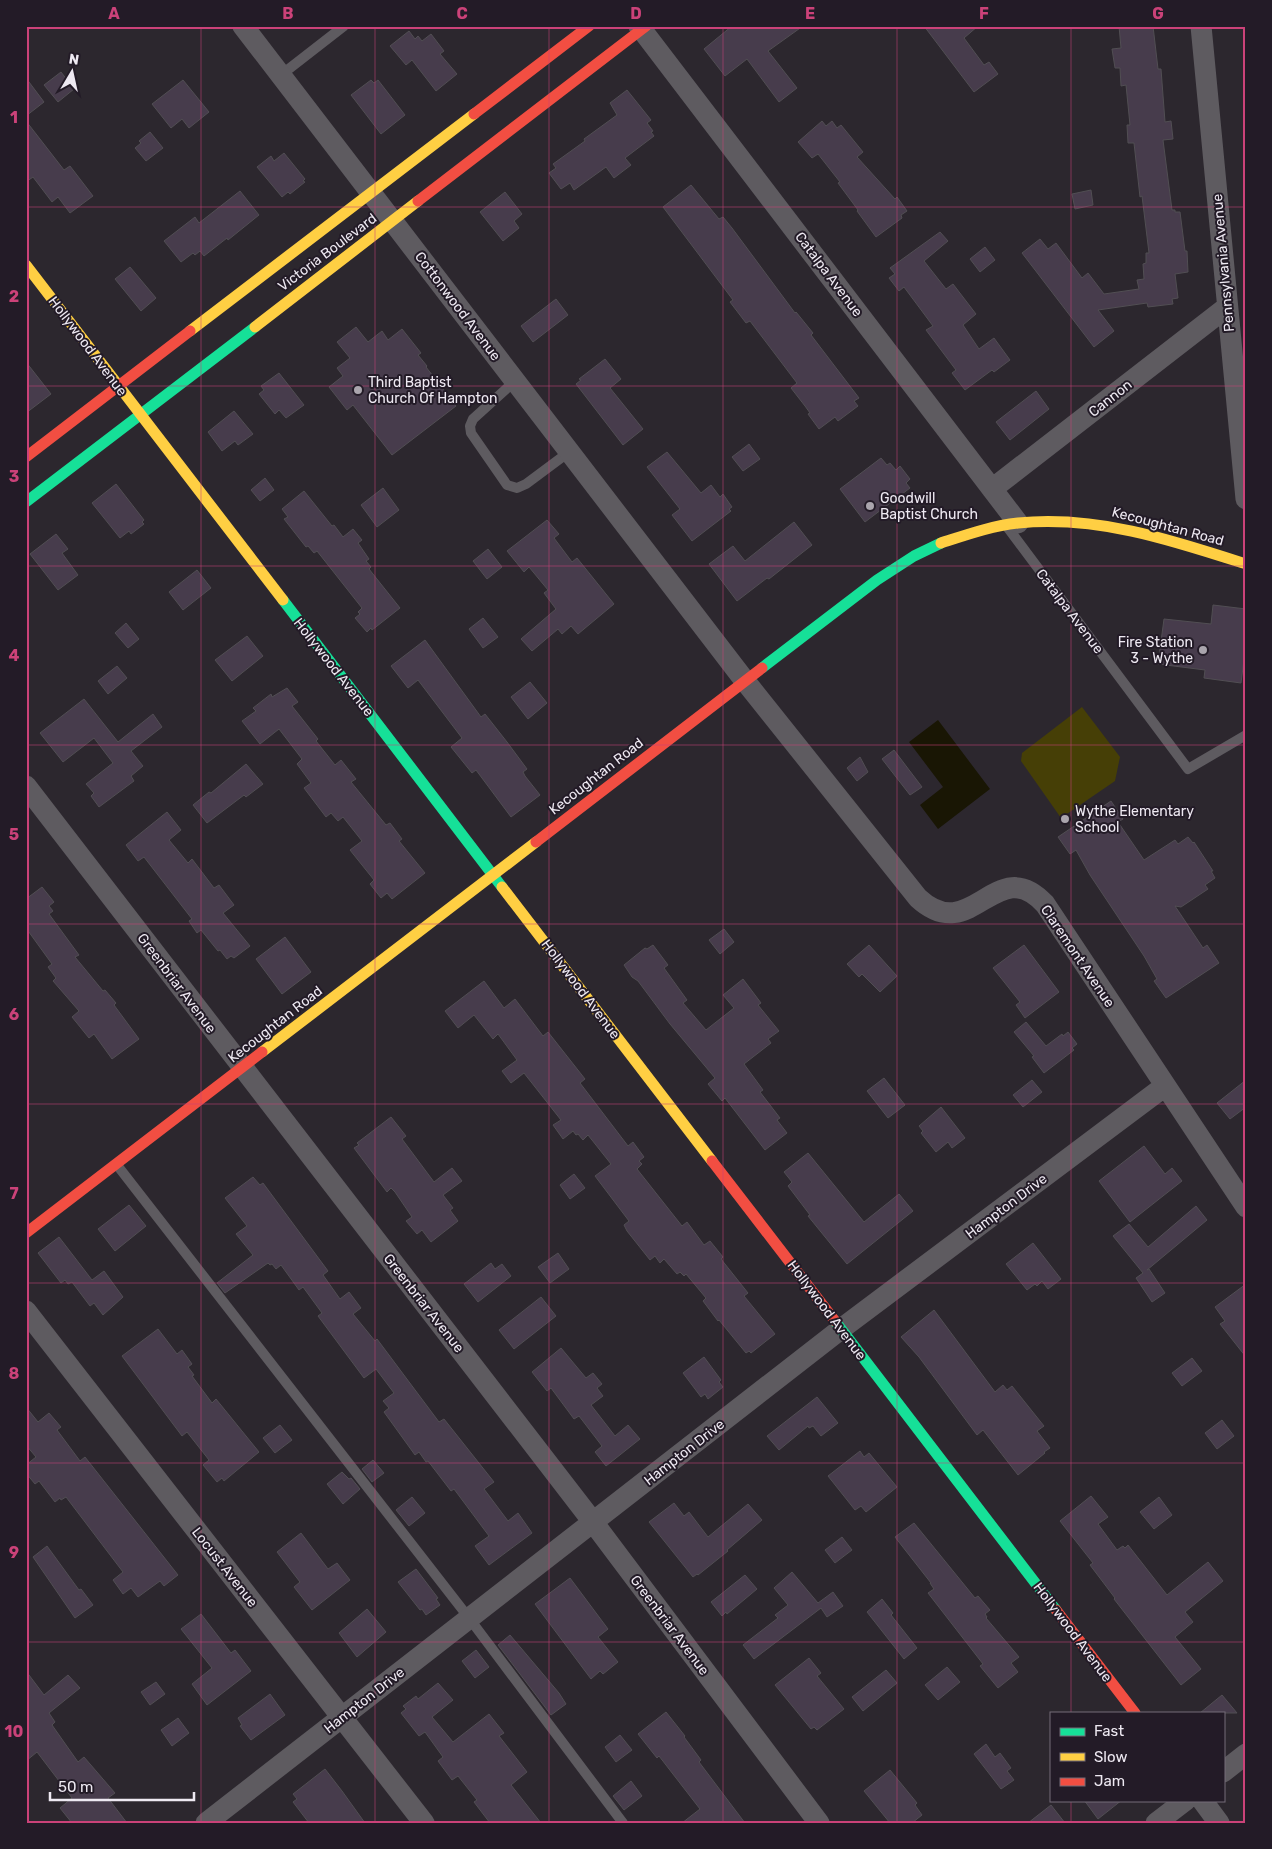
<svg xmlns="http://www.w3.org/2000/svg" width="1272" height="1849" viewBox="0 0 1272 1849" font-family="Rubik,sans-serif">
	<rect width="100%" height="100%" fill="#2c272e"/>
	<path fill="#463f06" d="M1082,707l38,50 -5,24 -54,37 -40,-57 1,-8z"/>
	<path fill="#191604" d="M938,720l52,69 -52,40 -18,-24 23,-18 -34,-45z"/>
	<path fill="#473c4c" stroke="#514e53" d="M732,26h71l-35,25 29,37 -18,14 -32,-43 -22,17 -21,-27z
		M924,26h54l-14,12 20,27 5,-3 9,12 -24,18z
		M1119,26h34l5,43h3l4,53 6,-1 2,18 -10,1 9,70h3v2h5l5,39h2l1,21 -13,2 3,24 -6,1 1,5 -25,3 -1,-4 -49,7 16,21 -20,16 -72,-94 18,-14 8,10 8,-6 26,35 6,-5 16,21 35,-5 -2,-9 7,-1 -1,-15 3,-1v-10h3l-7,-57 -2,1 -6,-54h-6l-1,-18h3l-4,-40 -5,1 -1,-18h-5l-3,-19 9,-1z
		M409,31l6,8 3,-3 4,5 9,-7 13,17 -4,3 17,20 -21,17 -24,-31 -6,5 -16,-19z
		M61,72l13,17 -16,13 -14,-17z
		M26,78l18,24 -18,14z
		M183,80l26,32 -20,16 -7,-9 -11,9 -19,-24z
		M371,80l3,3 4,-3 27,35 -24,19 -30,-39z
		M627,90l24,30 -4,3 6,8 -2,1 3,4 -29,22 6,7 -17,13 -8,-11 -32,23 -4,-7 -9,6 -12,-16 7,-5 -3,-4 32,-23 -1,-2 33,-24 -7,-12z
		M26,121l38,49 6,-4 23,30 -23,17 -12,-16 -6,5 -19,-25 -7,5z
		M822,121l4,5 6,-5 5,7 4,-3 22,27 -6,5 38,42 2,-2 10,14 -6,4 1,3 -26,19 -19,-26 1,-1 -20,-27 2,-1 -22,-28 -6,4 -14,-16z
		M150,132l13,16 -17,13 -11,-13 6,-5 -2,-2z
		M284,153l21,26 -2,2 2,1 -15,12 -2,-2 -6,5 -25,-30 14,-11 3,5z
		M691,185l28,34 4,-2 9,11 63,85 1,-1 17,21 -2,2 48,63 -5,3 4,5 -20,15 -3,-4 -16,12 -11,-15 2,-1 -5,-7 -14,-18 6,-5 -47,-62 -4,2 -16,-21 3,-2 -70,-93z
		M1091,190l2,15 -18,4 -3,-15z
		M240,191l19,24 -31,25 -1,-2 -23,18 -4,-5 -5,4 -2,-2 -12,9 -17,-21 31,-24 4,6z
		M505,192l17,22 -8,7 5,7 -16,13 -23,-29z
		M940,232l8,9 -24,20 22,28 7,-5 23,30 -13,11 16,24 15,-11 16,22 -16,12 -2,-2 -27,20 -13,-17 4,-3 -30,-40 7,-4 -29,-39 -5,4 -10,-13 6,-4 -5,-6z
		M985,247l10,13 -15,12 -10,-13z
		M130,267l26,31 -15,13 -26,-32z
		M556,299l12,16 -35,27 -12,-16z
		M356,327l12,15 14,-11 6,9 14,-11 19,24 -3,2 9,11 -1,1 30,39 -64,49 -39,-50 -6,5 -18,-23 14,-11 -6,-8 13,-10 -13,-16z
		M605,359l16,20 -11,9 33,41 -20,16 -47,-61 5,-4 -2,-1z
		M26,362l25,32 -25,19z
		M279,373l25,32 -18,13 -7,-8 -4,4 -16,-20 5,-4 -3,-4z
		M1036,391l13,18 -39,31 -14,-18z
		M234,411l19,23 -15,11 -3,-4 -13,10 -14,-19z
		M749,444l11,15 -17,12 -11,-14z
		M667,452l34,41 10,-8 9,12 3,-3 9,13 -3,2 2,2 -39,30 -20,-26 8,-6 -33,-42z
		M881,458l6,7 3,-2 6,7 4,-4 10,13 -4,4 4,5 -45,34 -25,-33z
		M265,478l9,12 -14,11 -9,-11z
		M116,484l28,36 -2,2 2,2 -13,10 -2,-3 -9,7 -28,-35z
		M383,488l16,22 -22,17 -16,-22z
		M304,491l28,35 2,-1 9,12 10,-8 9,11 -4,3 11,16 -3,2 5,6 -2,2 31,39 -28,22 -1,-2 -4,4 -12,-14 5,-4 -2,-2 4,-4 -45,-57 -3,2 -6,-7 -2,1 -22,-28 4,-2 -6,-8z
		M547,520l12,14 -5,4 18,24 5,-4 37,46 -36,30 -7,-8 -9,8 -4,-5 -26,22 -11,-12 35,-30 -12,-16 4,-3 -19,-23 -5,5 -17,-21z
		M794,522l18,23 -43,34 -2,-1 -30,23 -28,-37 24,-18 12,15z
		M56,534l12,15 -6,4 16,22 -20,15 -28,-36z
		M488,549l14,18 -15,12 -14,-18z
		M197,570l14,18 -28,22 -14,-18z
		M1213,605l33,4v35l-5,39 -37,-5 1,-8 -47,-6 6,-45 47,5z
		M483,618l15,19 -15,11 -14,-19z
		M126,623l13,16 -11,9 -13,-15z
		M247,636l16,20 -31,25 -17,-21z
		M425,640l56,77 4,-3 22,28 20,27 -4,3 2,4 15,19 -29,22 -35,-47 -4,3 -21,-26 11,-9 -44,-58 -10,8 -17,-22z
		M117,666l10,12 -19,16 -10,-13z
		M530,682l17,21 -19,16 -17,-22z
		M287,688l11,14 -6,4 26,33 -2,2 19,24 6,-5 15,19 -5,3 35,43 4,-2 12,16 -3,2 26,32 -33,26 -5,-6 -6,5 -11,-14 4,-4 -24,-30 12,-9 -19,-24 -5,4 -7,-8 -5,4 -22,-29 7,-5 -14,-19 5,-5 -23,-30 -19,15 -18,-23 14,-10 -3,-3 18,-14 1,3z
		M84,699l34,43 35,-28 9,13 -31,24 12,15 -12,10 3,5 -35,26 -8,-11 3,-3 -8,-9 27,-21 -19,-25 -31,24 -23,-29z
		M894,750l28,37 -12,8 -28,-36z
		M860,757l8,15 -11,9 -10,-13z
		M246,764l17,20 -17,13 -2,-2 -37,28 -14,-18 16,-13 2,1z
		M1111,801l12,18 -5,3 26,38 31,-20 3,4 10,-7 5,6 1,-1 19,29h-2l4,7 -10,7 3,4 -27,18 -6,-1 28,42 4,-3 12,18 -53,35 -12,-17 3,-2 -13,-23 -54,-81 -14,-25 -6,4 -12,-17z
		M167,812l14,18 -12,10 19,23 4,-4 22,29 5,-3 15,20 -11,8 27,33 -16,12 -3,-2 -4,3 -7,-9 -2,1 -17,-21 -4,3 -8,-12 3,-2 -48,-62 -6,4 -12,-16z
		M42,887l12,15 -5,4 4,5 -4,3 30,41 -4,2 28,34 2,-1 11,13 -2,2 25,34 -27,20 -18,-25 -5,4 -17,-21 7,-6 -26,-30 3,-3 -8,-11 4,-3 -26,-36v-29z
		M724,929l10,13 -14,12 -11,-14z
		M285,937l26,35 -29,22 -26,-35z
		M653,945l15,20 -4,3 23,32 -4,3 23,27 28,-22 -11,-13 20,-16 18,24 -3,2 21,26 -11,8 3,4 -27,21 19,26 -3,2 20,26 -3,2 10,13 -22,17 -40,-52 -3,3 -14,-17 7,-6 -45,-54 -32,-43 -6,-4 -8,-12 21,-17 2,1z
		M869,945l28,31 -17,16 -18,-18 -3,3 -12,-13z
		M1024,945l35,47 -34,26 -9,-13 4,-3 -27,-34z
		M484,981l20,27 11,-9 28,37 5,-4 37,47 -5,4 48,63 5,-4 11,15 -5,4 3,3 -5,5 45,57 5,-4 17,23 6,-4 13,16 -2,2 27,34 -4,3 31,38 -24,19 -2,-2 -3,2 -27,-33 -1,1 -15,-20 3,-3 -20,-24 -2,2 -4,-4 -3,2 -13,-15 -4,4 -5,-7 -5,4 -23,-29 -3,-6 5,-4 -34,-45 16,-12 -23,-29 -5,5 -5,-6 -2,1 -3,-4 -10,8 -10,-14 8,-5 -37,-47 -13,10 -9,-12 15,-11 -19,-26 -5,5 -19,-24 -16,13 -13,-17z
		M1026,1022l20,24 16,-12 1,2 5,-4 9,12 -5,4 2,2 -30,23 -12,-16 2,-1 -20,-24z
		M884,1078l21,27 -17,13 -21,-27z
		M1032,1080l10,12 -19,15 -10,-12z
		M1246,1080v27l-16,12 -13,-16z
		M941,1107l24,31 -13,10 -4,-6 -12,10 -15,-19 2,-2 -4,-5z
		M391,1117l15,19 -4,3 32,43 18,-14 10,13 -19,14 10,13 -3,2 8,11 -27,21 -9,-12 -5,4 -11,-13 6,-4 -17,-25 -4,-4 -4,4 -33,-44 5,-3 -2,-2z
		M1144,1146l21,28 7,-6 10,13 -52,41 -31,-41z
		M808,1153l56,69 35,-28 14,17 -66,53 -39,-48 2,-1 -22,-29 4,-4 -8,-10z
		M574,1174l11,14 -15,11 -10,-14z
		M253,1177l7,8 3,-2 65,88 -5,4 17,24 9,-7 12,16 -8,6 22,27 2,-2 62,83 5,-3 50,63 -10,7 24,32 10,-8 14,20 -43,32 -14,-19 14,-10 -35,-47 -3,2 -23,-30 -2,1 -7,-10 -4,3 -31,-43 5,-4 -6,-7 11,-8 -18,-24 -12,9 -46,-62 4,-3 -19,-26 -4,3 -18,-25 -5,4 -4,-5 -2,1 -2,-2 -43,30 -8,-10 36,-28 -17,-21 11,-8 -22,-28z
		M129,1205l17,21 -31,25 -17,-22z
		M1196,1206l11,14 -60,50 2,-1 16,24 -13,9 -16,-24 7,-5 -30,-37 16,-12 19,23z
		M59,1237l33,43 12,-9 19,26 -20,18 -9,-12 -4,3 -18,-24 -4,2 -3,-4 -4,3 -23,-30z
		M1033,1243l28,36 -13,10 -6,-8 -5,5 -2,-2 -8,6 -21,-26z
		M558,1253l11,16 -19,14 -12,-16z
		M491,1263l4,6 7,-5 9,12 -33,26 -14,-18z
		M1246,1284v73l-26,-33 5,-3 -10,-14z
		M541,1297l15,19 -42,33 -15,-19z
		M934,1310l61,82 8,-7 4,5 5,-4 32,40 -7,5 13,17 -6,4 1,1 -27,22 -35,-45 -6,5 -58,-78 -18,-20z
		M158,1329l19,25 5,-4 10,14 -4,3 6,8 -2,1 20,27 4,-4 43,53 -35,29 -2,-3 -5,4 -14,-17 6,-5 -22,-28 -5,4 -60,-80z
		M561,1348l25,30 7,-5 9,11 -5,4 6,8 -12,9 24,31 13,-11 12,14 -34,27 -11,-14 7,-6 -23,-30 -5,3 -23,-31 -4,3 -15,-19z
		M704,1357l17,23 -2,2 4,5 -15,12 -3,-5 -4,3 -18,-24z
		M1192,1358l10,13 -20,15 -10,-13z
		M817,1397l21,26 -17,13 -8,-10 -4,2 -1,-2 -29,24 -12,-14z
		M26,1407l12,15 11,-9 12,14 -4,3 23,31 5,-4 93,118 -14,11 -4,-5 -22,16 -7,-9 -8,6 -10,-14 10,-8 -57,-75 -5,3 -1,-2 -5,4 -16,-21 -4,3 -9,-11v-8l10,-8 -10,-12z
		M1222,1420l12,16 -17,13 -12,-16z
		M280,1425l12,15 -17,13 -12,-15z
		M860,1451l4,6 5,-4 28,34 -31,25 -5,-6 -6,4 -27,-34z
		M373,1460l11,13 -12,9 -10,-13z
		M342,1472l7,7 2,-1 9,11 -17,15 -16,-20z
		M1091,1496l17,21 -10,7 19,26 6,-4 2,2 3,-3 39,50 41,-33 15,19 -38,31 8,10 -18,15 26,32 -20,16 -67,-86 1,-1 -25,-33 3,-2 -33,-42z
		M412,1497l13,16 -16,13 -13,-16z
		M1159,1497l13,18 -18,14 -14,-17z
		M674,1503l10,13 5,-4 19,25 40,-33 14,16 -35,30 1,1 -30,24 -1,-1 -4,3 -44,-55z
		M914,1523l61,75 3,-2 12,14 -5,4 2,3 -1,1 33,39 -8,6 7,9 -20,16 -18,-22 3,-2 -55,-71 6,-4 -4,-6h1l-36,-46z
		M301,1533l27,36 9,-6 13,17 -38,30 -18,-23 6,-5 -23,-30z
		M842,1537l10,13 -17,13 -10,-13z
		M47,1546l32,44 2,-1 12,16 -18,13 -42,-61z
		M416,1569l22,29 -2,1 4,6 -14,10 -4,-6 -2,1 -22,-28z
		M792,1572l26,31 15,-11 10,14 -16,11 -6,-9 -67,51 -11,-14 35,-27 -3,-3 13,-10 -14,-17z
		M745,1575l12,14 -30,25 -1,-2 -4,4 -11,-14z
		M570,1578l38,51 -10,8 20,25 -15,12 -3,-3 -9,8 -56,-75z
		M882,1599l11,14 -2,2 26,33 -13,11 -37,-47z
		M367,1609l19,23 -29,25 -18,-24z
		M201,1614l30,39 4,-3 16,21 -44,34 -15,-21 20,-16 -31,-39z
		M510,1635l49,58 7,11 -15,11 -53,-70z
		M476,1650l13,17 -14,11 -13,-17z
		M809,1658l12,15 -4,3 27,33 -27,21 -3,-3 -3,2 -36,-44z
		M947,1667l13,15 -22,18 -13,-15z
		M886,1670l11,13 -34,28 -11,-14z
		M26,1671l18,24 24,-20 12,13 -31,25 6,9 -3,3 26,37 6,-5 31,36 -7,5 19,25h-55l-12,-15 12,-10 -35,-46 -11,9z
		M156,1682l9,12 -15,11 -9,-13z
		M438,1683l15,17 -21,17 21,25 36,-28 15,19 -5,3 28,36 -16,13 30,38h-51l-16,-21 3,-2 -19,-24 -6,4 -14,-19 5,-4 -18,-25 -6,4 -18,-23 5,-4 -3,-3 13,-10 2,3z
		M270,1694l15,21 -34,25 -11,-14 2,-1 -4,-7z
		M1222,1695l15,18h-37z
		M666,1712l19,24 -1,1 17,23 -2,2 46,61h-63l18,-14 -41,-53 -2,2 -19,-24z
		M178,1718l11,15 -17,13 -11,-16z
		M620,1735l12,15 -16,12 -11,-15z
		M986,1744l9,13 5,-4 11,15 -4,3 7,9 -13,9 -27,-35z
		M325,1769l17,22 23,32h-56l-16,-21 4,-3 -4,-5z
		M890,1770l27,33 -2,2 7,10 -10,8h-22l-26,-32z
		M631,1781l11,15 -18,14 -11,-14z
		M1084,1800h38l-24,19z
		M1051,1805l14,18h-37z"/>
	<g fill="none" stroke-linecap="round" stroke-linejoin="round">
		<path stroke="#5e5b60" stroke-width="10" d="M281,75l63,-49
			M515,381l-42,38 -3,7 1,7 36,52 10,3 9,-4 43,-32
			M1008,528l180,241 58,-34
			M117,1165l352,453 154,205"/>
		<path stroke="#5e5b60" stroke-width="21" d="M243,26l502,655 173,217c54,50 78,-47 127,6l201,303
			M639,26l379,497
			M1201,26l45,473
			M992,489l235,-182
			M26,786l567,736 226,301
			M26,1311l398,512
			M1223,1772l23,-18
			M1202,1800l17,23
			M206,1823l635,-494 324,-243
			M1156,1823l30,-23"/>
		<path stroke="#16e098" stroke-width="11" d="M26,502l229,-175
			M283,600l219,287
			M762,668l115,-88 37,-24 27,-13
			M835,1321l221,289"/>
		<path stroke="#ffcf43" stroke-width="11" d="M26,265l257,335
			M255,327l163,-126
			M190,331l284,-217
			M941,543c25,-8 50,-17 77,-20 79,-8 154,17 228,41
			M502,887l210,274
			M262,1052l274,-210"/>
		<path stroke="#f24e42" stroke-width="11" d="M474,114l115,-88
			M418,201l228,-175
			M26,457l164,-126
			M536,842l226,-174
			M712,1161l123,160
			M26,1233l236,-181
			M1056,1610l79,103"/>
	</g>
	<path fill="none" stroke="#cb4279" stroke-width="1" stroke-opacity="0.55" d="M201,26v1797M375,26v1797M549,26v1797M723,26v1797M897,26v1797M1071,26v1687M26,207h1220M26,386h1220M26,566h1220M26,745h1220M26,924h1220M26,1104h1220M26,1283h1220M26,1463h1220M26,1642h1220M1071,1800v23"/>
	<g fill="#aaa5ad" stroke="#231b27" stroke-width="2">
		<circle cx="358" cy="390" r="5"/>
		<circle cx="870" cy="506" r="5"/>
		<circle cx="1203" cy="650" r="5"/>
		<circle cx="1065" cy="819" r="5"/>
	</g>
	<g text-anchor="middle" stroke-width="4" stroke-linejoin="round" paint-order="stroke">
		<g font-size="14" fill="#eee9f2" stroke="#231b27">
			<text transform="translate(327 252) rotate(-37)" y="5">Victoria Boulevard</text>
			<text transform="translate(1223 263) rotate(-95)" y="5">Pennsylvania Avenue</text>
			<text transform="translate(829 274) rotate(53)" y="5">Catalpa Avenue</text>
			<text transform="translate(458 306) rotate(53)" y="5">Cottonwood Avenue</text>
			<text transform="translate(88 346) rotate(53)" y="5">Hollywood Avenue</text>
			<text transform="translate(1110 398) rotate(-38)" y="5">Cannon</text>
			<text transform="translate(1168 526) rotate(15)" y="5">Kecoughtan Road</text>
			<text transform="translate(1070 611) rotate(53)" y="5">Catalpa Avenue</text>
			<text transform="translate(334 667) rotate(52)" y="5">Hollywood Avenue</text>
			<text transform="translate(596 776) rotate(-38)" y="5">Kecoughtan Road</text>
			<text transform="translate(1078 956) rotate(56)" y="5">Claremont Avenue</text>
			<text transform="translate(177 983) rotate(53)" y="5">Greenbriar Avenue</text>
			<text transform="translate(581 989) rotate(53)" y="5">Hollywood Avenue</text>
			<text transform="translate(275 1024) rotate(-38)" y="5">Kecoughtan Road</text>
			<text transform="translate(1006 1206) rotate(-37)" y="5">Hampton Drive</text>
			<text transform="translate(424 1303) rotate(52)" y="5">Greenbriar Avenue</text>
			<text transform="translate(827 1310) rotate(53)" y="5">Hollywood Avenue</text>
			<text transform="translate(684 1452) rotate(-38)" y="5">Hampton Drive</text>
			<text transform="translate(225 1567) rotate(52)" y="5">Locust Avenue</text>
			<text transform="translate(670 1625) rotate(53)" y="5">Greenbriar Avenue</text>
			<text transform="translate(1073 1632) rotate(53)" y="5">Hollywood Avenue</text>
			<text transform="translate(364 1700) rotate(-38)" y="5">Hampton Drive</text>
		</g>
		<g font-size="14" fill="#eee9f2" stroke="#231b27" text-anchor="start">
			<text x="368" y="387">Third Baptist<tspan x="368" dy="16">Church Of Hampton</tspan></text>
			<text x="880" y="503">Goodwill<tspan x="880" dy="16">Baptist Church</tspan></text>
			<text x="1193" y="647" text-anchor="end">Fire Station<tspan x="1193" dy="16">3 - Wythe</tspan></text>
			<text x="1075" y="816">Wythe Elementary<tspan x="1075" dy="16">School</tspan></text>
		</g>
	</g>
	<rect width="1272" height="1849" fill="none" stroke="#231b27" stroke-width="55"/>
	<rect x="1050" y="1712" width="175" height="90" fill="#231b27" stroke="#746d78"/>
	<rect x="1060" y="1728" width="25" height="8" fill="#16e098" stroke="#746d78"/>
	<text x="1094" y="1736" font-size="15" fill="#eee9f2">Fast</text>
	<rect x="1060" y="1753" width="25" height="8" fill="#ffcf43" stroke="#746d78"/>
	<text x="1094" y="1762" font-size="15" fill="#eee9f2">Slow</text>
	<rect x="1060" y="1778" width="25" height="8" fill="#f24e42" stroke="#746d78"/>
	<text x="1094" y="1786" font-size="15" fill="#eee9f2">Jam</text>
	<g transform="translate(72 72) rotate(9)" stroke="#231b27" stroke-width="4" paint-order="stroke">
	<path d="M0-4L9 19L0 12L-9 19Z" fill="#eee9f2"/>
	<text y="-8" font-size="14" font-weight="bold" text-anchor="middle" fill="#eee9f2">N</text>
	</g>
	<path d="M50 1792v8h144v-8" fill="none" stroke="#eee9f2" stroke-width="2.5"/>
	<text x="58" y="1792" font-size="15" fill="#eee9f2" stroke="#231b27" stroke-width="4" paint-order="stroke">50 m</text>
	<rect x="28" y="28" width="1216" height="1794" fill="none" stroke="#cb4279" stroke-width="2"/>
	<g font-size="16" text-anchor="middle" font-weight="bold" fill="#cb4279">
		<text x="114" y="19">A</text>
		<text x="288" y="19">B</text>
		<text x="462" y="19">C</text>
		<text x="636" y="19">D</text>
		<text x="810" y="19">E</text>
		<text x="984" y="19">F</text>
		<text x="1158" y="19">G</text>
		<text x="14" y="123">1</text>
		<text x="14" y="302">2</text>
		<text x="14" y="482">3</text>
		<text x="14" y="661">4</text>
		<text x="14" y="840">5</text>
		<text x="14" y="1020">6</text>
		<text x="14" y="1199">7</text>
		<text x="14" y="1379">8</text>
		<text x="14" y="1558">9</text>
		<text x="14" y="1737">10</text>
	</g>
</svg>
